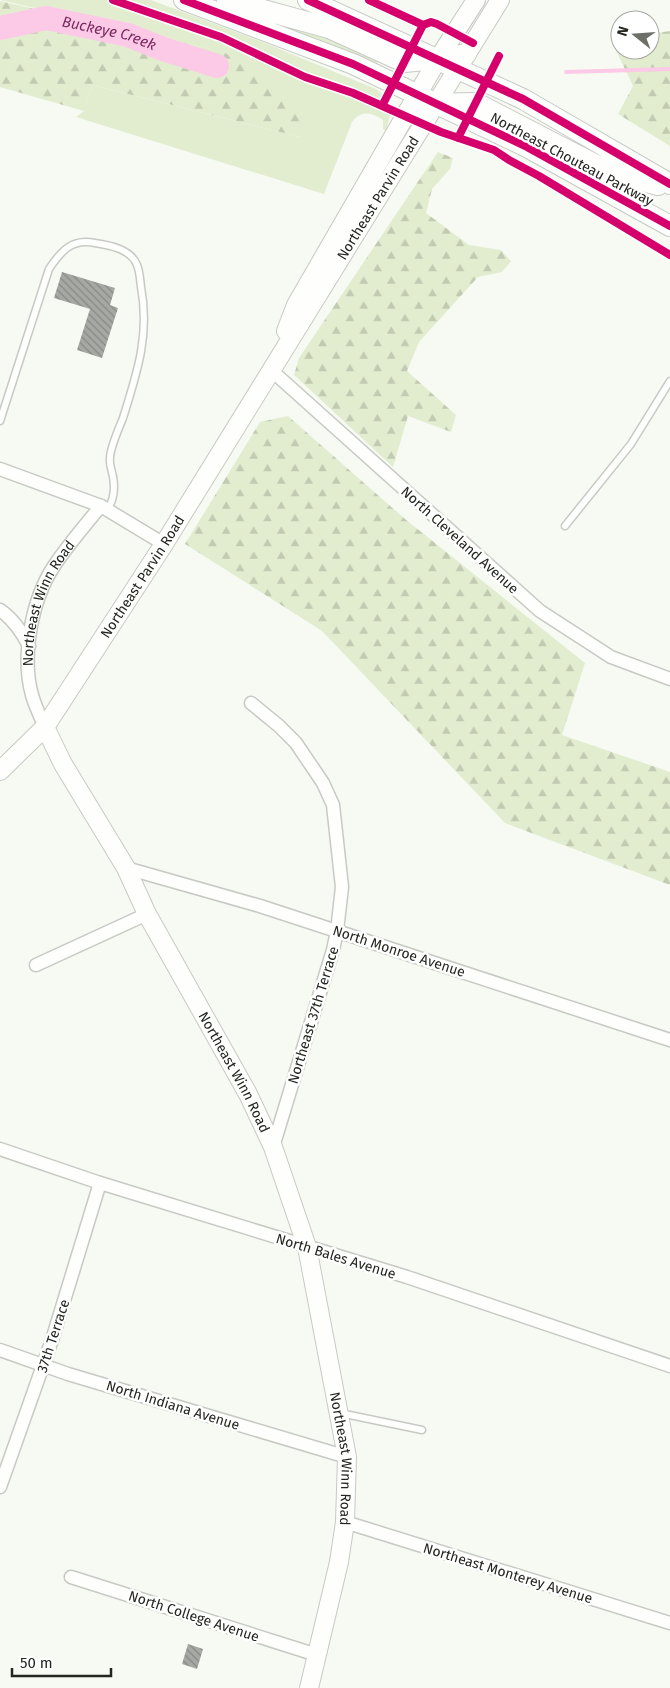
<svg xmlns="http://www.w3.org/2000/svg" width="670" height="1688" viewBox="0 0 670 1688" font-family="'Fira Sans',sans-serif">
	<defs>
		<pattern id="forest-firs" width="22" height="20" patternUnits="userSpaceOnUse" patternTransform="scale(1.25)"><rect width="22" height="20" fill="#e2edd0"/><path d="M5 1l3.5 6h-7zM16 11l3.5 6h-7z" fill="#c2cbb2"/></pattern>
		<pattern id="building-back-hatch" width="6" height="6" patternUnits="userSpaceOnUse" patternTransform="scale(1.25)"><rect width="6" height="6" fill="#a6a9a3"/><path d="M-1 5l2 2M0 0l6 6M5-1l2 2" fill="none" stroke="#878984"/></pattern>
	</defs>
	<rect width="100%" height="100%" fill="#f6faf2"/>
	<path fill="#e2edd0" d="M0,0h151l114,43 111,46 8,6 -7,14 13,6 -4,16 -3,-2v-9c-12,-8 -22,-10 -31,2l-28,72 -248,-77 8,-6 8,-26 208,52 -77,-85z
		M291,26l38,10 48,21 1,10 -87,-37z"/>
	<path fill="url(#forest-firs)" d="M0,1l224,51 90,65 -14,20 -208,-52 -8,26 -84,-24z
		M670,31v115l-52,-32 15,-28 -22,-46 9,-1v11h30v-16z
		M438,152l15,6 -3,11 -18,20 -6,24 43,32 32,5 10,11 -9,11 -24,5 -59,65 -12,29 49,44 -5,17 -43,-16 -15,51 -99,-92 5,-17z
		M288,416l117,103 180,144 -23,72 108,37v113l-165,-62 -183,-192 -137,-87 75,-122z"/>
	<g fill="none" stroke-linecap="round" stroke-linejoin="round">
		<path stroke="#fccae6" stroke-width="4" d="M566,72l104,-3"/>
		<path stroke="#fccae6" stroke-width="24" id="s1" d="M0,28l46,-10 82,17 35,14 54,17"/>
	</g>
	<path fill="url(#building-back-hatch)" d="M62,272l53,16 -5,17 8,3 -16,50 -25,-8 13,-41 -36,-11z
		M188,1644l15,5 -6,20 -15,-5z"/>
	<g fill="none" stroke-linecap="round" stroke-linejoin="round">
		<defs>
			<path id="lane" d="M0,421l49,-152c12,-18 23,-31 46,-26 14,2 36,6 42,22 3,7 3,15 4,22 9,48 -4,86 -18,131 -4,10 -13,30 -13,40 -1,6 2,13 3,19 2,10 1,25 -6,32
				M565,526l66,-82 39,-63
				M340,1413l82,17"/>
			<g id="street">
				<path d="M271,370l269,241 71,46 59,22"/>
				<path d="M0,469l101,37 63,38"/>
				<path d="M0,610c13,9 22,22 29,36"/>
				<path d="M251,703l28,23 17,17 27,40 10,22 9,82 -5,44 -4,19 -60,197"/>
				<path id="s2" d="M45,727c-5,-11 -10,-21 -13,-32 -11,-39 0,-96 22,-129 14,-21 31,-41 47,-60"/>
				<path d="M126,868l134,38 410,134"/>
				<path d="M36,965l111,-51"/>
				<path d="M0,1149l100,34 307,94 263,89"/>
				<path d="M0,1350l68,24 279,83"/>
				<path d="M0,1487l52,-147 48,-157"/>
				<path d="M345,1522l325,101"/>
				<path d="M71,1577l246,78"/>
			</g>
			<g id="secondary">
				<path d="M286,331l10,-26 142,-246 38,-59"/>
				<path id="s3" d="M45,727l18,37 63,104 21,46 101,180 25,53 34,100 40,210 -2,65 -6,40 -30,126"/>
				<path id="s4" d="M0,771l45,-44 119,-183 336,-544"/>
			</g>
			<path id="primary" d="M184,0l169,64 174,83 143,79
				M227,0l102,28 75,34 34,-3 28,-5
				M308,0l215,99 147,85
				M409,111l10,-7 57,-1 116,60 32,13 34,9"/>
		</defs>
		<use href="#lane" stroke="#c7cac4" stroke-width="9"/>
		<use href="#street" stroke="#c7cac4" stroke-width="15"/>
		<use href="#secondary" stroke="#c7cac4" stroke-width="20"/>
		<use href="#primary" stroke="#c7cac4" stroke-width="22"/>
		<use href="#lane" stroke="#fefefd" stroke-width="6"/>
		<use href="#street" stroke="#fefefd" stroke-width="12"/>
		<use href="#secondary" stroke="#fefefd" stroke-width="18"/>
		<use href="#primary" stroke="#fefefd" stroke-width="20"/>
		<defs>
			<path id="cycleway" d="M113,0l108,37 84,40 48,16 88,39 53,18 15,10 30,16 131,79
				M184,0l169,64 174,83 143,79
				M308,0l215,99 147,85
				M369,0l54,25 8,-3 6,2 36,19
				M382,106l41,-81
				M458,138l41,-82"/>
		</defs>
		<use href="#cycleway" stroke="#fff" stroke-width="11"/>
		<use href="#cycleway" stroke="#d6006c" stroke-width="8"/>
	</g>
	<g text-anchor="middle" stroke-width="5" stroke-linejoin="round" paint-order="stroke">
		<g font-size="14" fill="#23251f" stroke="#fff">
			<text transform="translate(572 159) rotate(28)" y="5">Northeast Chouteau Parkway</text>
			<text dy="5" stroke="none"><textPath href="#s4" startOffset="688">Northeast Parvin Road</textPath></text>
			<text transform="translate(460 540) rotate(42)" y="5">North Cleveland Avenue</text>
			<text dy="5" stroke="none"><textPath href="#s4" startOffset="242">Northeast Parvin Road</textPath></text>
			<text dy="5" stroke="none"><textPath href="#s2" startOffset="131">Northeast Winn Road</textPath></text>
			<text transform="translate(399 951) rotate(18)" y="5">North Monroe Avenue</text>
			<text transform="translate(313 1015) rotate(-73)" y="5">Northeast 37th Terrace</text>
			<text dy="5" stroke="none"><textPath href="#s3" startOffset="394">Northeast Winn Road</textPath></text>
			<text transform="translate(336 1256) rotate(17)" y="5">North Bales Avenue</text>
			<text transform="translate(53 1336) rotate(-72)" y="5">37th Terrace</text>
			<text transform="translate(173 1405) rotate(17)" y="5">North Indiana Avenue</text>
			<text dy="5" stroke="none"><textPath href="#s3" startOffset="799">Northeast Winn Road</textPath></text>
			<text transform="translate(508 1573) rotate(17)" y="5">Northeast Monterey Avenue</text>
			<text transform="translate(194 1616) rotate(18)" y="5">North College Avenue</text>
		</g>
		<g font-size="15" font-style="italic" fill="#7b2a61" stroke="#fff">
			<text dy="5" stroke="none"><textPath href="#s1" startOffset="112">Buckeye Creek</textPath></text>
		</g>
	</g>
	<g transform="translate(635 35) rotate(287)"><circle r="24" fill="#ffffff" stroke="#a7a8a5"/>
	<path d="M0-4L9 19L0 12L-9 19Z" fill="#6d7069"/>
	<text y="-8" font-size="14" font-weight="bold" text-anchor="middle" fill="#23251f">N</text>
	</g>
	<path d="M12 1668v8h99v-8" fill="none" stroke="#23251f" stroke-width="2.5"/>
	<text x="20" y="1668" font-size="15" fill="#23251f" stroke="#ffffff" stroke-width="4" paint-order="stroke">50 m</text>
</svg>
